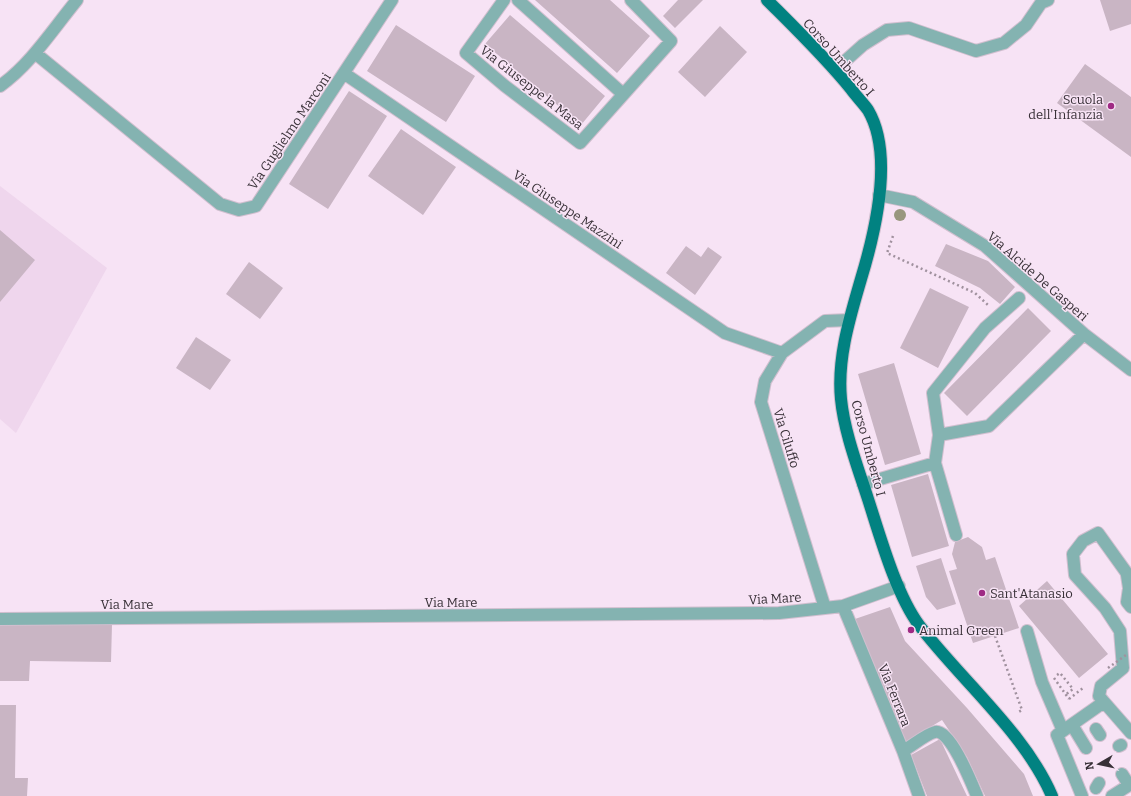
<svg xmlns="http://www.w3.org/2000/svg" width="1131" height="796" viewBox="0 0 1131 796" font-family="Bitter,serif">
	<rect width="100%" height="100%" fill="#f7e3f5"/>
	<path fill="#efd6ed" d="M0,186l107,82 -91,165 -16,-14z"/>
	<path fill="#c9b5c4" d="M535,0h75l40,36 -33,37z
		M678,0h25l-28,28 -12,-12z
		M1100,0h31v24l-21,7z
		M510,15l95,81 -24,29 -96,-81z
		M396,25l79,51 -29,46 -79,-51z
		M720,26l27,26 -42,45 -27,-25z
		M1085,64l46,33v60l-74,-54z
		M349,91l38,25 -59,93 -39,-25z
		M401,129l55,38 -33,48 -55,-39z
		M0,230l35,30 -35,42z
		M946,244l42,17 27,26 -15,17 -20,-16 -45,-22z
		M686,246l15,11 7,-10 14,10 -27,38 -29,-22z
		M249,262l34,26 -23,31 -34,-25z
		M930,288l39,19 -31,61 -38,-20z
		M1028,308l23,23 -84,85 -23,-23z
		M196,337l35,23 -21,30 -34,-22z
		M894,363l27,91 -36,11 -27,-91z
		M928,474l21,72 -37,11 -21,-72z
		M968,537l14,10 4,13 9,-3 24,71 -46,15 -24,-72 8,-2 -5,-15 3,-12z
		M941,558l15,46 -19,6 -11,-13 -10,-31z
		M1047,581l61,73 -29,24 -60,-72z
		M890,607l15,34 62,67 57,66 9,22h-48l-18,-39 -25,-37 -36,22 -51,-123z
		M65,623l47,1 -1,38 -81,-1 -1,20h-29v-57z
		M0,705h16l-1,73h13l-1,18h-27z
		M940,739l27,57h-40l-16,-41z"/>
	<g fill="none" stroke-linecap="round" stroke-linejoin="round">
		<defs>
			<path id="minor" d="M504,0l-38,53 39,33 75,57 91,-102 -40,-41
				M518,0l105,94
				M35,53l185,151 19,6 17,-4 136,-206
				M835,70l28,-25 24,-15 22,-2 67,23 28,-8 22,-18 15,-22 7,-3
				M345,74l380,259 57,20
				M0,86c31,-22 53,-57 77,-86
				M879,195l34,7 72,44 99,88 47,36
				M939,435l50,-9 95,-92
				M863,484l72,-21
				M956,535l-21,-72 4,-28 -6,-42 52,-65 34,-30
				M1127,575l2,13 -2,14 4,5
				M843,606l60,145 16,45
				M825,608l-64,-206 4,-21 17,-28 43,-32 24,-1
				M0,619l779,-6 64,-7 56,-20
				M1027,631l15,51 21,49
				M1104,702l-5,-6 2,-10 22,-18 -3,-37 -15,-23 -30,-33 -2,-21 10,-13 15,-8 33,46
				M1072,725l14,23
				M1096,729l4,6
				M1119,746l2,-1
				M903,751c9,-5 23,-17 32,-19 15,-4 37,52 42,64
				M1122,774l7,11
				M1096,788l3,-5
				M1082,796l-25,-61 47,-33 27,31
				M1112,796l19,-12"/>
			<path id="major" d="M767,0c29,29 58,57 84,89 5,7 12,14 17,21 26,44 7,123 -7,169 -11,38 -24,79 -20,120 3,32 17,69 27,100 12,37 28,95 51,126 42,55 106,108 133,171"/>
		</defs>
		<use href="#minor" stroke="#d1bfcf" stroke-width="14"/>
		<use href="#major" stroke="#d1bfcf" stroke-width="14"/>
		<path stroke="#a0919e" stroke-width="2.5" stroke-dasharray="2 3" stroke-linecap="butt" d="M893,236l-6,17 88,40 13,12
			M995,636l27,74 -5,3
			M1057,675l3,-2 13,16 -8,6
			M1069,699l14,-11"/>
		<use href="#minor" stroke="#84b3b1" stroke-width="12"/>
		<use href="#major" stroke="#018281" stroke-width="12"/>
		<path stroke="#a0919e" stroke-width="2.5" stroke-dasharray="2 3" stroke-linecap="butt" d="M1108,668l18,-13
			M1054,678l15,21"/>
	</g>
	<circle fill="#98977e" cx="900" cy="215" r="6"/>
	<g fill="#9f2a84" stroke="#f7e3f5" stroke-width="1.5">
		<circle cx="1111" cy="106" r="4"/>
		<circle cx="982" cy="593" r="4"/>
		<circle cx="911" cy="630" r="4"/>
	</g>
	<g text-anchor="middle" stroke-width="3" stroke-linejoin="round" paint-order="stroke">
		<g font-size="13" fill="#383037" stroke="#f7e3f5">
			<text transform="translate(839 57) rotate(48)" y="5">Corso Umberto I</text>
			<text transform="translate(532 87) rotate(38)" y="5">Via Giuseppe la Masa</text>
			<text transform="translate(289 131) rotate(-56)" y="5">Via Guglielmo Marconi</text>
			<text transform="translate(568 209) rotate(34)" y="5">Via Giuseppe Mazzini</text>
			<text transform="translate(1038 276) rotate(41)" y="5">Via Alcide De Gasperi</text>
			<text transform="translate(787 438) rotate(73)" y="5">Via Ciluffo</text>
			<text transform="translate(869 448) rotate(75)" y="5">Corso Umberto I</text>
			<text transform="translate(775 598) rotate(-3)" y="5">Via Mare</text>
			<text x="451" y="607">Via Mare</text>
			<text x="127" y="609">Via Mare</text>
			<text transform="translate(895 695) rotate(68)" y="5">Via Ferrara</text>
		</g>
		<g font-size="13" fill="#383037" stroke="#f7e3f5" text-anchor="start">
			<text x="1103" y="104" text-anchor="end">Scuola<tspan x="1103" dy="15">dell'Infanzia</tspan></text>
			<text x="990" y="598">Sant'Atanasio</text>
			<text x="919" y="635">Animal Green</text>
		</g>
	</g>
	<g transform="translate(1099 764) rotate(261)" stroke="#f7e3f5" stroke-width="3" paint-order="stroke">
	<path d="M0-3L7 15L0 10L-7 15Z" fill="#383037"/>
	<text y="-6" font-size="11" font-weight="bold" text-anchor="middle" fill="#383037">N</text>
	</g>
</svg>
